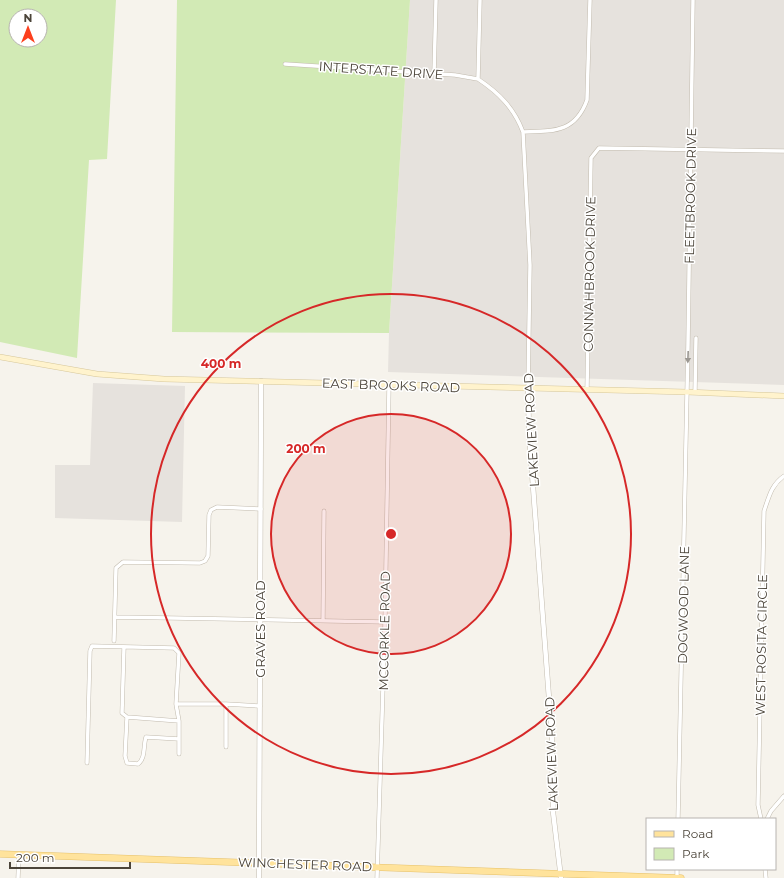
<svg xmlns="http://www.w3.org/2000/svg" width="784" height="878" viewBox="0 0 784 878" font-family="Montserrat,sans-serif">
	<rect width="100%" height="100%" fill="#f6f3ec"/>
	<path fill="#e6e2dd" d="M410,0h374v385l-396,-13 1,-39z
		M93,383l92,3 -3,136 -127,-4v-53h35z"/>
	<path fill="#d2eab5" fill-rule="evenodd" d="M0,0h116l-9,159 -18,1 -12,198 -77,-16zM16,16h24v24h-24z
		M177,0h233l-21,333 -217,-1z"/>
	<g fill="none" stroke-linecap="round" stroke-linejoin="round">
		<defs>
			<path id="minor" d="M480,0l-2,79c21,14 36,29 45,53l7,133 -2,123
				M285,64l170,11 23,4
				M434,74l2,-74
				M523,132c30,-1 52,1 64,-32l3,-100
				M587,390l4,-232 8,-10 185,3
				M695,392l1,-54
				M115,617l270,5
				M323,621l1,-110
				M114,641l2,-73 7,-6 77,1 5,-2 3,-5 1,-41 2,-5 6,-3 44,2
				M124,647l-2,66 5,4 -2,39 2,7 11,1c8,-6 5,-18 8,-27l33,2
				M176,704h50l34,2
				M226,704v43
				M127,717l52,4
				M87,763l3,-112 2,-5 82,2 5,5 -3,51 3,17v33
				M678,819l10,-475 5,-344
				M761,819l-3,-14 6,-294c5,-14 7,-26 20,-35
				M767,819l4,-8 13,-15
				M765,869l1,9
				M18,878l1,-24
				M377,878l8,-256 4,-237
				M677,878v-9"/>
			<path id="tertiary" d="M528,388l1,45 23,305 1,74 8,66
				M259,878l2,-497"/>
			<path id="secondary" d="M0,357l97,17 67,5 523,13 97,4"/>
			<path id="primary" d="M0,854l681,24"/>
		</defs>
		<use href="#minor" stroke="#c2bbae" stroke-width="4.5"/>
		<use href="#tertiary" stroke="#c2bbae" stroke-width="5.5"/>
		<use href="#secondary" stroke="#d6c79b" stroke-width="6"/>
		<use href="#primary" stroke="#e6c16a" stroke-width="7"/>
		<use href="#minor" stroke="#fff" stroke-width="3.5"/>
		<use href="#tertiary" stroke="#fff" stroke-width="4.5"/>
		<use href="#secondary" stroke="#fff3cd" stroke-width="5"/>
		<use href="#primary" stroke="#ffe39c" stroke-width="6"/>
	</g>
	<defs><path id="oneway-solid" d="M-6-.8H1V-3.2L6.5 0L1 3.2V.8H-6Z"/></defs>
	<use fill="#9c9892" href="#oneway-solid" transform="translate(688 357) rotate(92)"/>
	<circle cx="391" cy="534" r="120" fill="#d62828" fill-opacity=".12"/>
	<g fill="none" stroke="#d62828" stroke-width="2">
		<circle cx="391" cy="534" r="120"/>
		<circle cx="391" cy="534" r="240"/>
	</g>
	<g text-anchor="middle" stroke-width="3" stroke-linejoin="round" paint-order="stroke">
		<g font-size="13" fill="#4b4439" stroke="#fff">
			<text transform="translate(381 70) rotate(4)" y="5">INTERSTATE DRIVE</text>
			<text transform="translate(690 196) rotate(-89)" y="5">FLEETBROOK DRIVE</text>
			<text transform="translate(589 274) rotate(-89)" y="5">CONNAHBROOK DRIVE</text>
			<text transform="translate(391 385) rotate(2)" y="5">EAST BROOKS ROAD</text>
			<text transform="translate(531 430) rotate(-93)" y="5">LAKEVIEW ROAD</text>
			<text transform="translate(683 605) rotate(-89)" y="5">DOGWOOD LANE</text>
			<text transform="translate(260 629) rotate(-90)" y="5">GRAVES ROAD</text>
			<text transform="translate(384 631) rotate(-89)" y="5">MCCORKLE ROAD</text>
			<text transform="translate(761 645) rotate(-89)" y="5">WEST ROSITA CIRCLE</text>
			<text transform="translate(551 754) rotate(-92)" y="5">LAKEVIEW ROAD</text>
			<text transform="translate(305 864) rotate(2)" y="5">WINCHESTER ROAD</text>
		</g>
	</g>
	<circle cx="391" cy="534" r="6" fill="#d62828" stroke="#fff" stroke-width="2"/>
	<g font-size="12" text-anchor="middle" font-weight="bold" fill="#d62828" stroke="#fff" stroke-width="3" stroke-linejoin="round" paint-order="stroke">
		<text x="221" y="368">400 m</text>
		<text x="306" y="453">200 m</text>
	</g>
	<rect x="646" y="818" width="130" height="52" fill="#ffffff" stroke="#b7b4b0"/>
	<rect x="654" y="831" width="20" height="6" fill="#ffe39c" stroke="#b7b4b0"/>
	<text x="682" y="838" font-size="12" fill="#4b4439">Road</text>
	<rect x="654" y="848" width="20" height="12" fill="#d2eab5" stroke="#b7b4b0"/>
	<text x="682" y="858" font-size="12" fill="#4b4439">Park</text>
	<g transform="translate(28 28)"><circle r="19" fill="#ffffff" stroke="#b7b4b0"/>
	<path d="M0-3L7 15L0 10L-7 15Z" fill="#fc3f1d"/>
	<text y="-6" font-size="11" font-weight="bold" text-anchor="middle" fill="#4b4439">N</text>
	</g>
	<path d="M10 862v6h120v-6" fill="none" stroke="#4b4439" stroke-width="2"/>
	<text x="16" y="862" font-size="12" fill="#4b4439" stroke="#ffffff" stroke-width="3" paint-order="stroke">200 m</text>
</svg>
